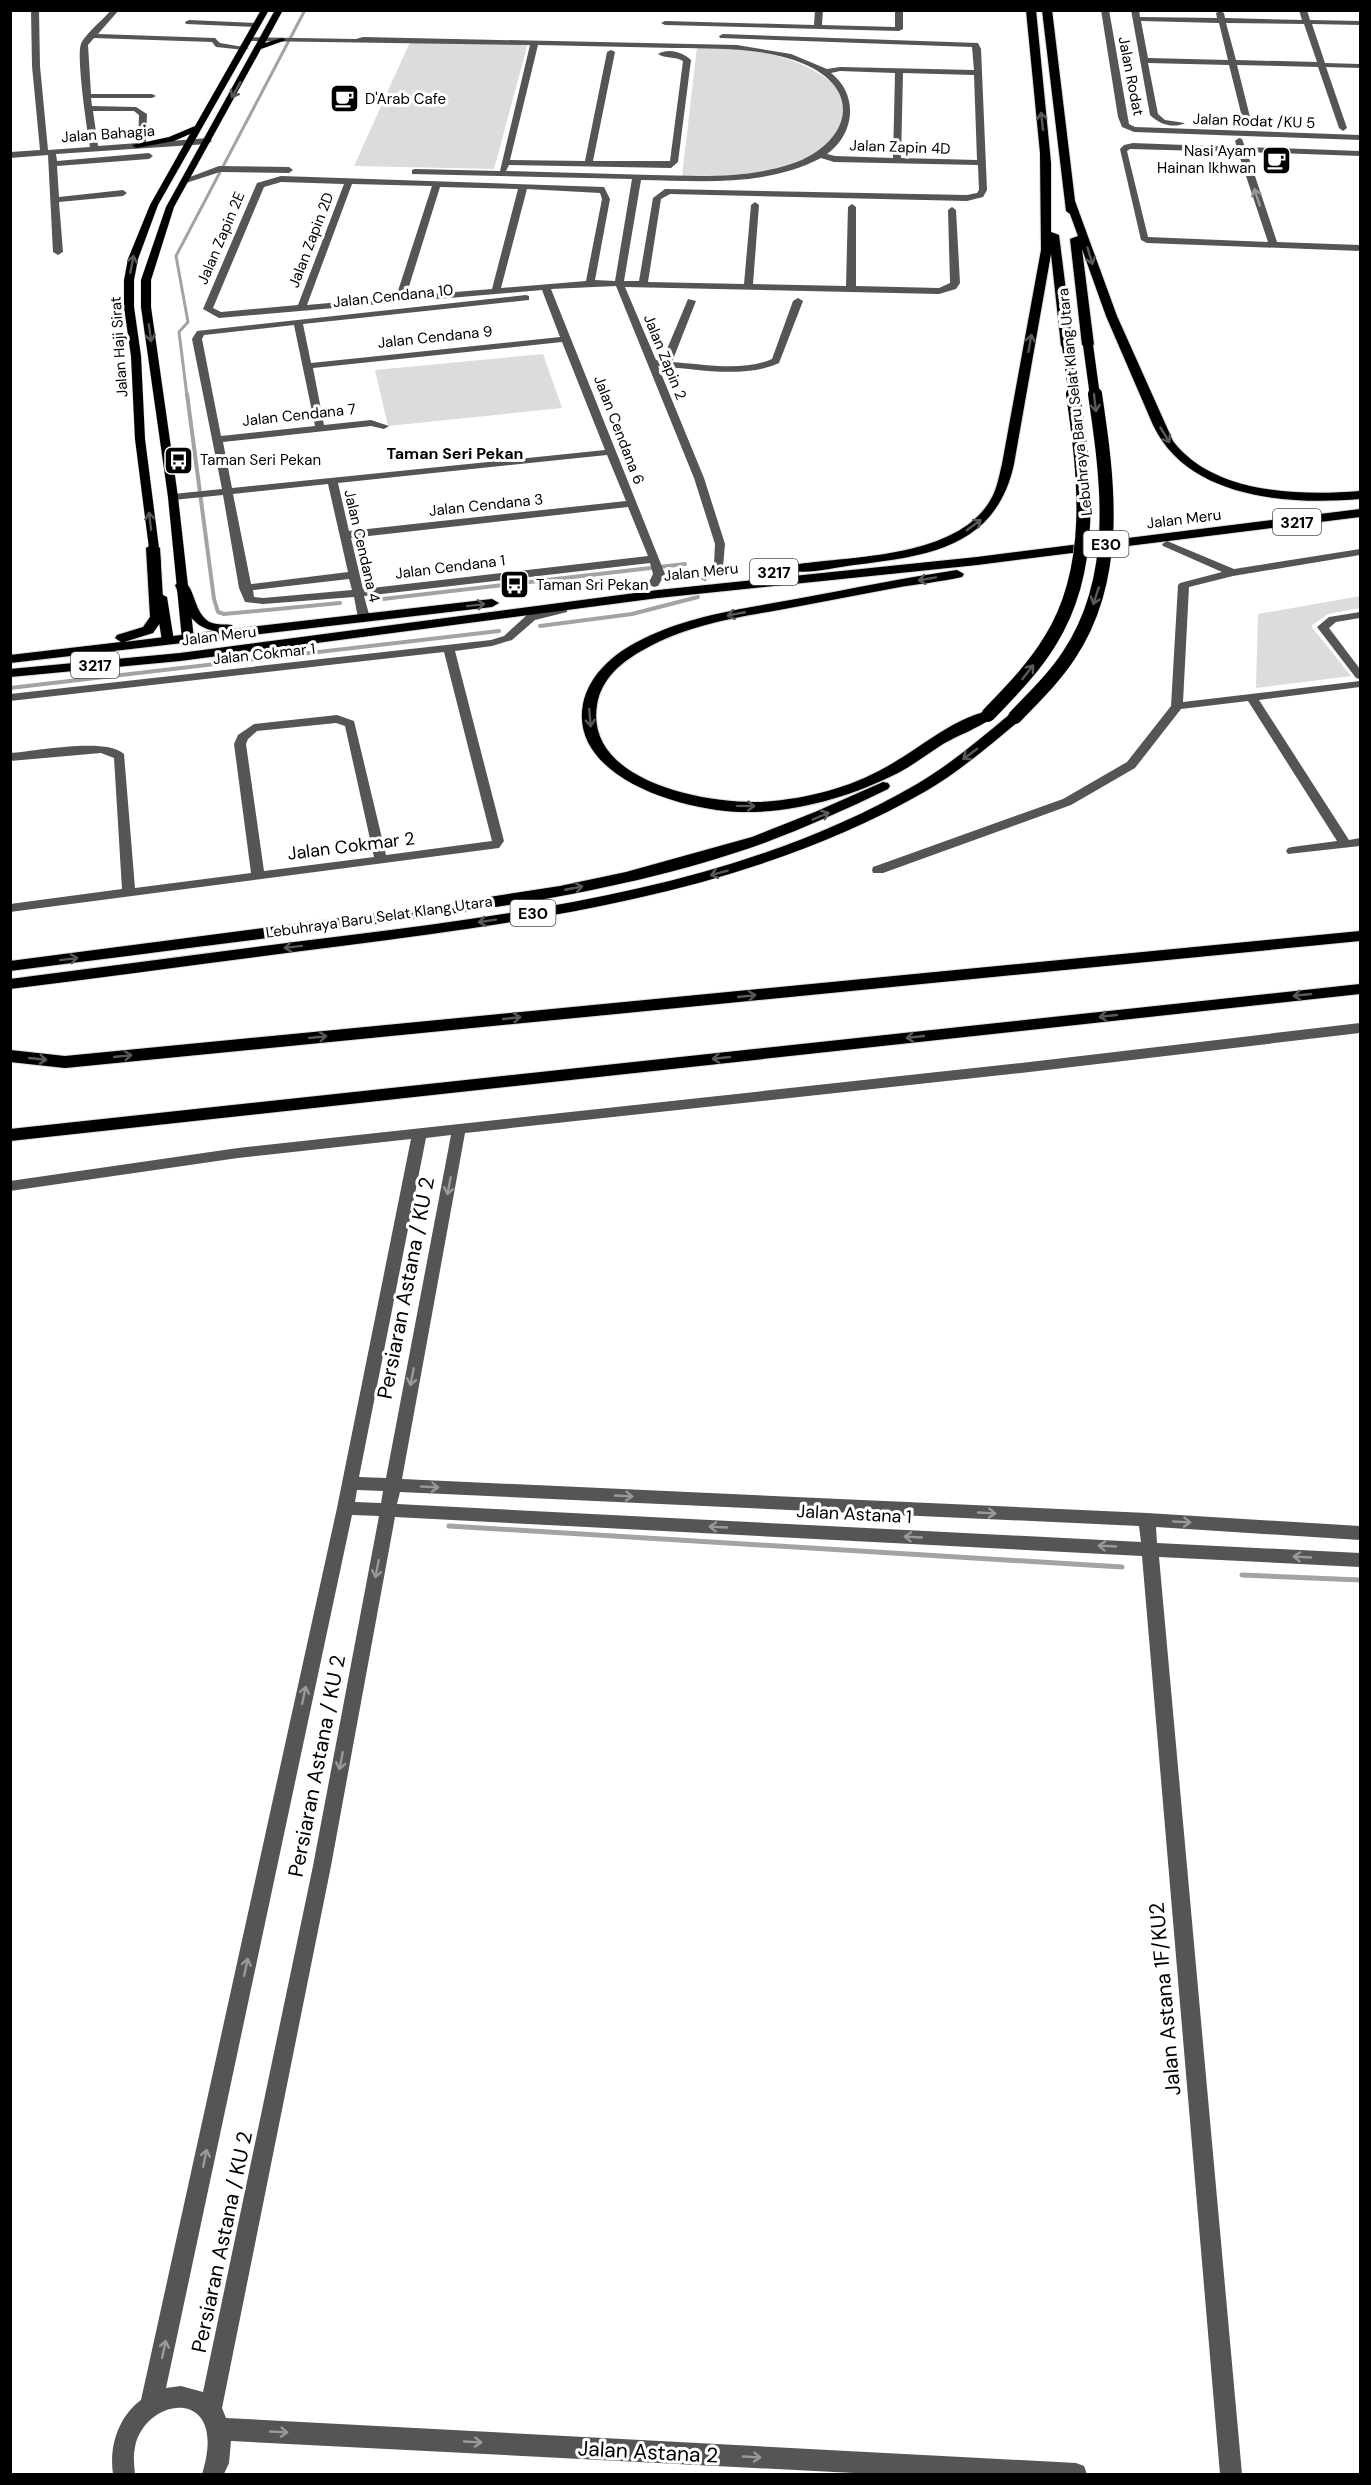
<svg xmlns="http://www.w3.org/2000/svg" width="1371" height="2485" viewBox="0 0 1371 2485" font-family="'DM Sans',sans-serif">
	<rect width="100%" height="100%" fill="#fff"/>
	<path fill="#dcdcdc" d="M410,42l118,1 -34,126 -140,-3z
		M697,47c52,1 100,6 141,40 2,9 7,23 6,32 -11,55 -119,59 -162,57z
		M543,354l19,54 -174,18 -13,-56z
		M1360,596v12l-32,6 -17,12 40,50 -95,12 2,-74z"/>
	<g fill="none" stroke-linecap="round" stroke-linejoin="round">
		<path stroke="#a3a3a3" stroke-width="3" d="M187,396l-8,-64 9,-10 -12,-66 129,-246"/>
		<path stroke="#a3a3a3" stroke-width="4" d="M187,394l27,205 4,13 6,2 116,-11
			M374,600l311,-36
			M540,626l92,-12 66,-17
			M10,688l489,-57"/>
		<path stroke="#a3a3a3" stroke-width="5" d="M449,1526l673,41
			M1242,1575l118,5"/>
		<defs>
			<path id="major" d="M261,10h8l-111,195 -20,54 -4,21v27l7,49 4,83 16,125 -5,3 -5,-3 -16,-125 -4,-83 -7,-49v-27l4,-21 22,-54 40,-71 -16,7 -38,7 -4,-3 37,-8 26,-11z
				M275,10h8l-18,33 17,-5 4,2 -25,9 -87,158 -23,73v27l27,190 16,142 -6,3 -6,-3 -14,-142 -27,-190v-27l25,-73z
				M161,594l6,3 7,44 -6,3 -6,-3 -7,-44z"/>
			<path id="highway" d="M1026,10h10l15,153v69l8,3 14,111 -6,3 -6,-3 -10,-92 -37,210c-18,84 -87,92 -160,101 -16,2 -45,9 -60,6l-2,-3 2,-3 5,-1c57,-8 160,-7 192,-65 6,-10 8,-23 11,-35l39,-214 -1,-97z
				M1042,10h10l23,191 42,115 56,125c40,53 127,55 187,50v8c-71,6 -172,0 -207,-74l-47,-109 -24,-67 12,96 -6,3 -6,-3 -12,-106 8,-3 -8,-22 -4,-3z
				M1360,509v8l-383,48 -319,33 -478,63 -170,16v-8l170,-16 478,-63 319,-33z
				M153,544l7,4 4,69 -11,16 -29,9 90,-11c-25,-6 -30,-24 -39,-46l7,-4c14,4 11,35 30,42 6,2 13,1 20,2l1,4 259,-30 7,4 -7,4 -482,56v-8l111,-13 -6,-4 2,-3 26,-8 7,-10 -4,-69z
				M957,570l7,4 -2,3c-22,5 -45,7 -67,11 -39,7 -77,15 -116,22 -46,8 -93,16 -134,39 -23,12 -44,30 -48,56 -13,80 121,102 176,96 42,-4 84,-16 120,-38 31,-18 60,-44 95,-52l7,4c-8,10 -42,22 -55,31 -14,9 -27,19 -42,27 -48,24 -103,40 -157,39 -56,-1 -172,-34 -158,-108 6,-28 28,-48 52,-61 49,-27 107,-34 161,-44 54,-10 107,-21 161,-29z
				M1015,713l5,1 2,3 -2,3c-30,25 -60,51 -94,71 -176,101 -379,128 -577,154 -113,14 -226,30 -339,44v-10c114,-15 227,-30 341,-44 194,-25 394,-51 566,-151 34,-20 63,-45 93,-70z
				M883,782l5,1 2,3 -2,3c-41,20 -82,38 -124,54 -139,50 -289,68 -435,87 -106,14 -212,27 -319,41v-10l415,-54 135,-21 66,-14 126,-35 63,-25z
				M1360,931v10l-1295,127 -55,-6v-12l55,6z
				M1360,984v10l-1350,147v-12z"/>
		</defs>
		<use href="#major" stroke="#dbdbdb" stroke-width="1"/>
		<use href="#highway" stroke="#dbdbdb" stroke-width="2"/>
		<path fill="#555" fill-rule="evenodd" d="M31,10h8l1,56 8,84 42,-3c-3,-16 -14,-92 -9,-103 4,-10 22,-24 30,-34h8l-21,24 117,4 5,5 29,5 -4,2 -29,-3 -4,-5 -118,-4 -6,7 3,49h61l4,2 -4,2h-61l1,8 44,1 11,7 -1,29 62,-5 4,3 -4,3 -152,10 1,7 92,-8 4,3 -4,3 -92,7 2,31 64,-7 4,3 -4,3 -64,6 4,50 -5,3 -5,-3 -5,-97 -38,3v-6l30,-2 -8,-84zM93,111h41l5,4 -1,28 -40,3z
			M815,10h8l-1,15 73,2v-17h8v19l-4,2 -234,-6 -4,-2 4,-2 149,4z
			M1101,10h8l20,114 6,3 225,8v5l-226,-8 -12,-5 -4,-10z
			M1131,10h8l1,7 77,1 -1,-5 4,-2 4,2 1,5 77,2 -3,-10h8l3,10 50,1v4l-48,-1 13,39 35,1v4l-34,-1 21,61 -4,3 -4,-3 -21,-61 -81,-2 15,60 -4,2 -4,-2 -15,-60 -81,-2 10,51 7,6 20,3c-12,6 -26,1 -35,-8zM1141,21l78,2 9,37 -80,-2zM1226,23l78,1 13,38 -81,-2z
			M189,20l68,3 4,2 -4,2 -71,-3 -1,-2z
			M723,34l255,9 3,6 6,141 -4,7 -16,4 -297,-7 -9,5 -13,83 96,2 7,-79 4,-3 4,3 -6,79 93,2 2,-79 4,-3 4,3v79l83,2 11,-5 -2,-73 4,-3 4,3 4,73 -4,6 -17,5 -314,-7 31,73 6,1 26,-62 8,2 -24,61c30,2 71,10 100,-3l21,-58 5,-3 5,3 -24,62c-35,16 -83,6 -121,3l46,112 21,66 -2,23 -18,14 -6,-3 15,-14 1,-20 -21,-66 -78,-192 -65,3 114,285 -7,12 -4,1 -6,-3 5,-10 -3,-11 -286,33 6,22 -6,3 -6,-3 -4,-21 -91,7 -18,-2 -6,-14 -16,-93 -50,5 -5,-3 5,-3 49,-5 -30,-150 5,-8 329,-36 3,1v4l-226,24 8,39 249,-26 -18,-47 -323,28 -16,-9 54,-126 24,-7 323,11 6,12 -15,81 20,1 17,-102 -220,-5v-4l3,-1 85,2 30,-126 -280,-4 -4,-2 1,-2 109,2 7,-2 374,8 54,9 36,15 13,-2 134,3 -2,-23 -252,-9 -1,-2zM538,45c46,1 91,2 136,3 43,1 90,-1 130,16 63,27 43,82 -13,100 -46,15 -92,12 -139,11 -49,-1 -97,-3 -146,-4l3,-6 162,3 7,-6 13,-102c-9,-8 -22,-12 -33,-6 7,5 17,2 25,7l-13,100h-77l22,-109 -4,-2 -4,2 -22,109 -75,-1zM840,71l55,2 -2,85 -58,-2 -8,-2c28,-20 32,-59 4,-81zM903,73l71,2 3,85 -76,-2zM821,158l13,4 144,3 1,25 -2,3 -10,2 -302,-6 -12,9 -14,83h-15l17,-101c61,1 124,7 180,-22zM281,182l63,2 -46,121 -77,7 -8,-4 51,-121zM352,184l80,2 -36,111 -89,8zM440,187l78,2 -26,100 -86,7zM527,189l73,4 2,6 -16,82 -85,7zM294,325l21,101 -94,10 -19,-97 2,-4zM562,342l43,108 -373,38 -9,-46 148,-16 13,3 5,-3 -18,-6 -47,5 -11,-57zM607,455l19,46 -277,30 -11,-48zM328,484l20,88 -97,12 -18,-90zM628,507l20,49 -285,33 -12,-51zM349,579l3,11 -89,8 -9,-1 -1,-7z
			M1239,138l3,1 3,8 115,4v5l-113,-4 30,90 83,3v6l-213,-8 -6,-3 -21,-91 4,-4 9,-2 104,4 -2,-6zM1130,149l108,3 30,90 -120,-5 -21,-86z
			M219,166l70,1 4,3 -4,3 -69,-1 -34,11 -4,-3z
			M1167,541l67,28 126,-20v6l-127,21 -44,11 -6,115 177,-21v6l-101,13 90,140 11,-2v8l-72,8 -2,-3 2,-3 4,-1 45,-6 -89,-140 -67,8 -46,59 -64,37 -188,68h-10l-1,-3 1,-3 190,-68 64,-37 44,-56 7,-121 2,-2 42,-11 -59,-26 -1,-2z
			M563,607l4,1v4l-32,8 -23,20 -20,6 -37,5 49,190 -5,7 -489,64v-8l112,-15 -8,-131 -13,-5 -91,8v-8c26,-2 97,-16 114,1l11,134 116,-15 -17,-129 4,-9 16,-11 83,-9 17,6 32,134 106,-14 -48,-189 -434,49v-7l481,-54 13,-4 23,-21zM336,723l9,3 29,131 -110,14 -18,-127 2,-5 9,-8z
			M1360,612v6l-24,4 -7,6 31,41v10l-4,-1 -39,-51 12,-10z
			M1360,1023v10l-339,40 -556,60 -63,346 745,34 213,13v14l-204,-13 1,16 203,10v14l-201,-10 83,917h-22l-78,-918 -747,-39 -64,349 -109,542 4,10 850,45 8,3 3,8h-214l-642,-33 -2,22 -5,11h-22c28,-89 -57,-78 -67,-27 -2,9 -1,18 0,27h-22c-4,-27 5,-57 28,-74l196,-892 74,-369 -173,19 -228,33v-10l228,-33 783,-85zM451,1135l-65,343 -27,-1 67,-339zM357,1490l26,1 -2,12 -26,-1zM400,1492l739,34 2,16 -744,-38zM352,1515l27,1 -66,350 -110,526 -22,-6 -15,2z"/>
		<use href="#major" fill="#000" fill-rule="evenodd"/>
		<use href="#highway" fill="#000" fill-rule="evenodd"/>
		<defs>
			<path id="highway-bridge-far1" d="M1088,345l7,51
				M1067,346l7,50"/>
			<path id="highway-bridge" d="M988,715c22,-23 45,-46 62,-74 46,-73 35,-165 23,-247
				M1015,717c19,-20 39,-39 54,-62 52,-78 39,-173 26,-261"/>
		</defs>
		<use href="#highway-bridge-far1" stroke="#dbdbdb" stroke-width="11" stroke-linecap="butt"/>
		<use href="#highway-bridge" stroke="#dbdbdb" stroke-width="15" stroke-linecap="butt"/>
		<use href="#highway-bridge-far1" stroke="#000" stroke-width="10"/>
		<use href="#highway-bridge" stroke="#000" stroke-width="14"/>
	</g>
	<defs><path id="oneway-shaft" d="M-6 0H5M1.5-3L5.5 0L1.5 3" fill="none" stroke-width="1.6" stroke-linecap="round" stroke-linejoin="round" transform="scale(1.5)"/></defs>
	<g stroke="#595959">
		<use href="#oneway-shaft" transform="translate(236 90) rotate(119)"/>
		<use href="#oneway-shaft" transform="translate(1042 121) rotate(-96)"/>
		<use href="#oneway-shaft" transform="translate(1090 256) rotate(73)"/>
		<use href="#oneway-shaft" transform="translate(132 264) rotate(-79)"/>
		<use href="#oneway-shaft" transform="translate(150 333) rotate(82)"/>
		<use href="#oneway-shaft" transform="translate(1030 343) rotate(-80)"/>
		<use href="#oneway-shaft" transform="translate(1095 403) rotate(83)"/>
		<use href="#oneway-shaft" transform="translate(1165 435) rotate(59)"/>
		<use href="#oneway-shaft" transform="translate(150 521) rotate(-97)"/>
		<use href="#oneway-shaft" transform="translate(974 525) rotate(-36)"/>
		<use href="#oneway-shaft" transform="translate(927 579) rotate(170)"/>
		<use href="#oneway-shaft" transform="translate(1096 596) rotate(108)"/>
		<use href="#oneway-shaft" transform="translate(476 605) rotate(-7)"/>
		<use href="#oneway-shaft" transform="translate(736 614) rotate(169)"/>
		<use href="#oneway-shaft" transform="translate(1028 672) rotate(-52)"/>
		<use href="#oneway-shaft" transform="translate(590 718) rotate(85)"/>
		<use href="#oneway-shaft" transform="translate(970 754) rotate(144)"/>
		<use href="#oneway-shaft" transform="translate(746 806) rotate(1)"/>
		<use href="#oneway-shaft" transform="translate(821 816) rotate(-23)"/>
		<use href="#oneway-shaft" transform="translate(719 873) rotate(165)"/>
		<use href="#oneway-shaft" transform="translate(574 888) rotate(-11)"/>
		<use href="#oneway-shaft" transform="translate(487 921) rotate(171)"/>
		<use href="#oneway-shaft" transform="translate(293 947) rotate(173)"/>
		<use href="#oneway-shaft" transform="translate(69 959) rotate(-7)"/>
		<use href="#oneway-shaft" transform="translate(1302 995) rotate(174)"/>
		<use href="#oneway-shaft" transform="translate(747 996) rotate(-6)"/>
		<use href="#oneway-shaft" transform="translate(1108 1016) rotate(174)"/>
		<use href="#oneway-shaft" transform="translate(512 1018) rotate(-6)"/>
		<use href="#oneway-shaft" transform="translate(318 1037) rotate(-6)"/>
		<use href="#oneway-shaft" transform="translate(915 1037) rotate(174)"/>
		<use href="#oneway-shaft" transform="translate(123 1056) rotate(-6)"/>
		<use href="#oneway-shaft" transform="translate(721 1058) rotate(174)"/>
		<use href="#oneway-shaft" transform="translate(38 1059) rotate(6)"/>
	</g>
	<g stroke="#999">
		<use href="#oneway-shaft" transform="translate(1257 197) rotate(-109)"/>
		<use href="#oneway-shaft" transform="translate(449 1186) rotate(101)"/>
		<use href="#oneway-shaft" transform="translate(412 1377) rotate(101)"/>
		<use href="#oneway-shaft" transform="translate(430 1487) rotate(3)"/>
		<use href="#oneway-shaft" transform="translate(624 1496) rotate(3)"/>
		<use href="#oneway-shaft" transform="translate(987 1513) rotate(3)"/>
		<use href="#oneway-shaft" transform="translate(1182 1522) rotate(3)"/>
		<use href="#oneway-shaft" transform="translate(718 1527) rotate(-177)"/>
		<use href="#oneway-shaft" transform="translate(913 1537) rotate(-177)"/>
		<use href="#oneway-shaft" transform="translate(1107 1546) rotate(-177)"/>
		<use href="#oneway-shaft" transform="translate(1302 1557) rotate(-177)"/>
		<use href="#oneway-shaft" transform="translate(377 1569) rotate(101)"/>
		<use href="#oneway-shaft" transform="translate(304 1695) rotate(-78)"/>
		<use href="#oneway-shaft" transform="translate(341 1761) rotate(101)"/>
		<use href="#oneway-shaft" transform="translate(246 1967) rotate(-78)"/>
		<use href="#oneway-shaft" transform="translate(205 2158) rotate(-78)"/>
		<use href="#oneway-shaft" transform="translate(164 2349) rotate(-78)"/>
		<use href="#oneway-shaft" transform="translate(279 2432) rotate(3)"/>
		<use href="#oneway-shaft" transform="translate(473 2442) rotate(3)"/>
		<use href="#oneway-shaft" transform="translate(752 2457) rotate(3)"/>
	</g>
	<defs>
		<symbol id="cafe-square" viewBox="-11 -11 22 22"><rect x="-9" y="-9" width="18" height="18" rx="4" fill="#000" stroke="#fff"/><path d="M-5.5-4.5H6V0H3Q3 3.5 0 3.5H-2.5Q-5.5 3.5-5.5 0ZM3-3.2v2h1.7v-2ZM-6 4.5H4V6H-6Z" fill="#fff"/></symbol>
		<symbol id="bus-square" viewBox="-11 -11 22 22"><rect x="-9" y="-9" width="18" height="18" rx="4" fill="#000" stroke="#fff"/><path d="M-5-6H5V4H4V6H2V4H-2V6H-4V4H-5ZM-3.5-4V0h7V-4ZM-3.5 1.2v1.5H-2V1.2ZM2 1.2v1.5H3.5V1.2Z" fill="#fff"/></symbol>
	</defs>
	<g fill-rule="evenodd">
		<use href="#cafe-square" x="328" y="82" width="33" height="33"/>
		<use href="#cafe-square" x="1260" y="144" width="33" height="33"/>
		<use href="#bus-square" x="162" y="444" width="33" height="33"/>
		<use href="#bus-square" x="498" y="568" width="33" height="33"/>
	</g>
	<g text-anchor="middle" stroke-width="6" stroke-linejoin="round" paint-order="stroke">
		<g font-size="15" fill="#000" stroke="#fff">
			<text transform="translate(1131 76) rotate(79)" y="5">Jalan Rodat</text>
			<text transform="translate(1254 121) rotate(2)" y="5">Jalan Rodat /KU 5</text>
			<text transform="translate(108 134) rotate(-4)" y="5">Jalan Bahagia</text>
			<text transform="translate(900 147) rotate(2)" y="5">Jalan Zapin 4D</text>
			<text transform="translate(221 238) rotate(-67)" y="5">Jalan Zapin 2E</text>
			<text transform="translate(311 240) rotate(-69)" y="5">Jalan Zapin 2D</text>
			<text transform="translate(393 296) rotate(-6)" y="5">Jalan Cendana 10</text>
			<text transform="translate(435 337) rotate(-6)" y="5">Jalan Cendana 9</text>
			<text transform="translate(119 347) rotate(-94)" y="5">Jalan Haji Sirat</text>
			<text transform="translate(665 357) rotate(68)" y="5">Jalan Zapin 2</text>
			<text transform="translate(1075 402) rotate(-96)" y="5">Lebuhraya Baru Selat Klang Utara</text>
			<text transform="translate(299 415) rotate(-6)" y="5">Jalan Cendana 7</text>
			<text transform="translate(619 430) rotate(69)" y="5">Jalan Cendana 6</text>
			<text transform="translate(486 505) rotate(-6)" y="5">Jalan Cendana 3</text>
			<text transform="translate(1184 519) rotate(-7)" y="5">Jalan Meru</text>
			<text transform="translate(362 546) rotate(77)" y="5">Jalan Cendana 4</text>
			<text transform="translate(450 567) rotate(-7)" y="5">Jalan Cendana 1</text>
			<text transform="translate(701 572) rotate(-6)" y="5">Jalan Meru</text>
			<text transform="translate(219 636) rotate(-7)" y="5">Jalan Meru</text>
			<text transform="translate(264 654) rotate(-6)" y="5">Jalan Cokmar 1</text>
			<text transform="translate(379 917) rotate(-8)" y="5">Lebuhraya Baru Selat Klang Utara</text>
		</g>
		<g font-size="15" fill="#000" stroke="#fff" text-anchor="start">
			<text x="365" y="104">D'Arab Cafe</text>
			<text x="1256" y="156" text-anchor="end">Nasi Ayam<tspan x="1256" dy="17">Hainan Ikhwan</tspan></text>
			<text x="200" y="465">Taman Seri Pekan</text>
			<text x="536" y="590">Taman Sri Pekan</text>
		</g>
		<g font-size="16" font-weight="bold" fill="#000" stroke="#fff">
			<text x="455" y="459">Taman Seri Pekan</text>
		</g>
		<g fill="#fff" stroke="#4c4c4c" stroke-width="1.5">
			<rect x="1273" y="509" width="48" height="26" rx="4.5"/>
			<rect x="1083.5" y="531" width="45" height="26" rx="4.5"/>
			<rect x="750" y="559" width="48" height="26" rx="4.5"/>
			<rect x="71" y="652" width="48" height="26" rx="4.5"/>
			<rect x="510.5" y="900" width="45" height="26" rx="4.5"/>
		</g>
		<g font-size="16" font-weight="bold" fill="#000">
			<text x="1297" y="528">3217</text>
			<text x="1106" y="550">E30</text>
			<text x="774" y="578">3217</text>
			<text x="95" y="671">3217</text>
			<text x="533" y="919">E30</text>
		</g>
		<g font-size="18" fill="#000" stroke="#fff">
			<text transform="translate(351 846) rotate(-7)" y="6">Jalan Cokmar 2</text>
			<text transform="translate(854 1514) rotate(3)" y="6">Jalan Astana 1</text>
		</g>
		<g font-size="21" fill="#000" stroke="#fff">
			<text transform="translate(406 1288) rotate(-79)" y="7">Persiaran Astana / KU 2</text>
			<text transform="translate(317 1766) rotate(-79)" y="7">Persiaran Astana / KU 2</text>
			<text transform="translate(1165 1999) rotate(-95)" y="7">Jalan Astana 1F/KU2</text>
			<text transform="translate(222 2242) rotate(-78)" y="7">Persiaran Astana / KU 2</text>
			<text transform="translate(648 2452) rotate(3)" y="7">Jalan Astana 2</text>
		</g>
	</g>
	<rect width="1371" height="2485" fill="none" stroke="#000000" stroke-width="24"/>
</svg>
